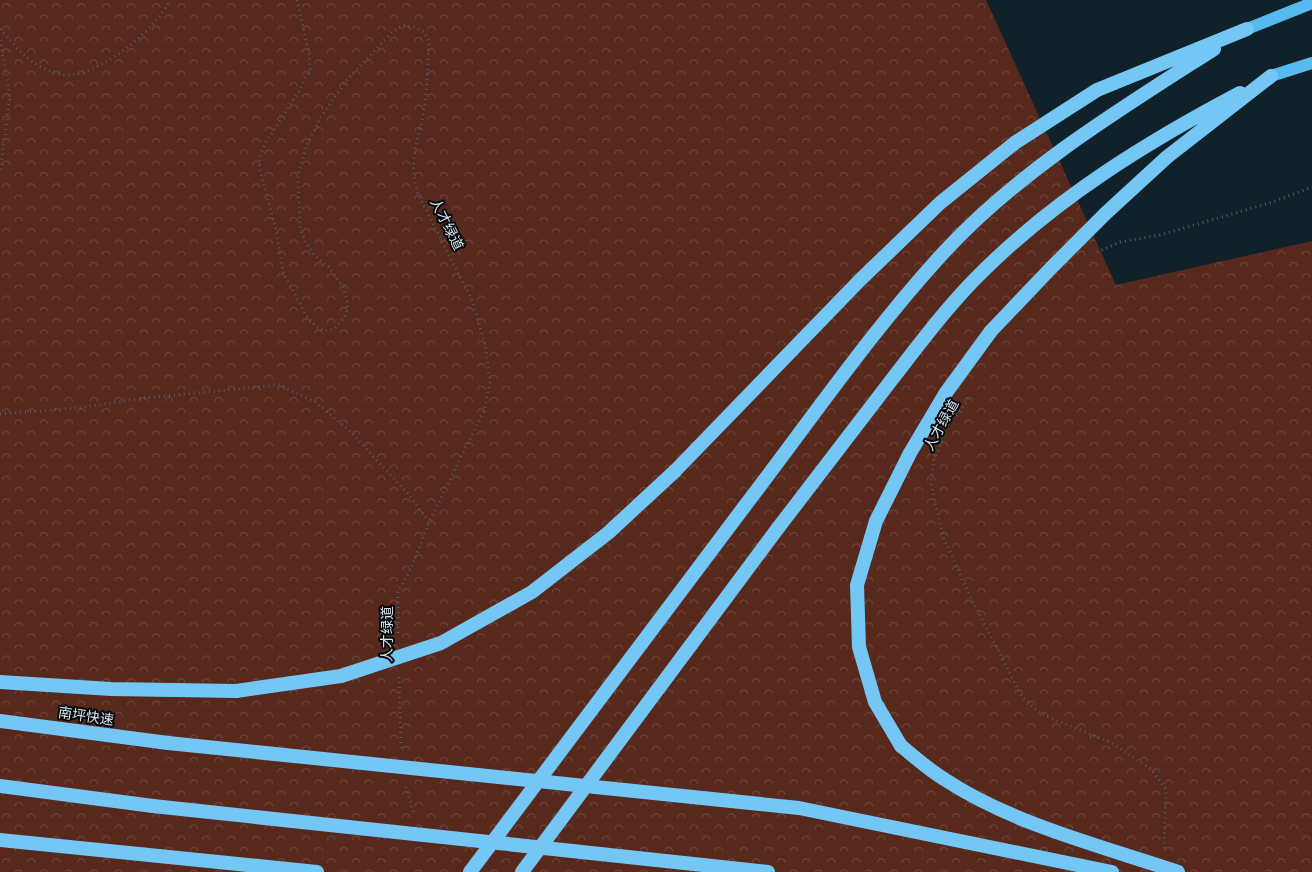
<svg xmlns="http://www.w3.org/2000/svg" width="1312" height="872" viewBox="0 0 1312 872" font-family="Rubik,'Noto Sans SC',sans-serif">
	<defs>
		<pattern id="forest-crowns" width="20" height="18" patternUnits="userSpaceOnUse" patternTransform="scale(1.25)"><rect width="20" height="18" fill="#57281c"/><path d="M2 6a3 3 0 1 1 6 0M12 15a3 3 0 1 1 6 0" fill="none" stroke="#6f473d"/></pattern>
	</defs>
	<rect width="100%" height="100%" fill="#11212a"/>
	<path fill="url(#forest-crowns)" d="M0,0h986l130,285 196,-44v631h-1312z"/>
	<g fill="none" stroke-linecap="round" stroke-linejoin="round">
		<path stroke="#505e66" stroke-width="3" stroke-dasharray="1 4" stroke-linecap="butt" d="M297,0l12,53 1,16 -11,22 -33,51 -5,11 -2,14 17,63 7,42 23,43 10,12 8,4 10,-2 11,-12 3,-12 -5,-18 -14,-20 -15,-12 -9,-14 -5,-14 -2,-52 9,-30 14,-28 25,-36 46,-49 12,-7 10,2 10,5 5,9c-1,24 -2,50 -6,73 -6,33 -15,47 -5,80l54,106 13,44 5,38 -6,29 -55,111 -17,44 -14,26v44
			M0,29c19,21 31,38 60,45 32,9 98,-46 110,-74
			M0,40l10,57 -10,75
			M1097,252l23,-10 40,-7 113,-33 39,-15
			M0,414l85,-7 59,-9 135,-13 36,17 34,28 62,67 17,24
			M957,416l13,-20
			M942,441l-8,19 -3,24 13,55 24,53 54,105 19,17 71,29 39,26 15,20 -2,60
			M399,677l2,71
			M406,787l8,27"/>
		<path stroke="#56baee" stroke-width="12" d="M1247,29l65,-26
			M1271,76l41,-13"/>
		<path stroke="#74c7f4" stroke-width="14" d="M675,471l184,-190 81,-78 76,-61 81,-52 150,-61
			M744,507c66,-86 128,-177 201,-256 75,-81 177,-143 269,-202
			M778,528c38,-50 77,-100 115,-150 28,-36 57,-75 90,-107 75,-74 164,-129 257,-178
			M0,682l111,7 125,2
			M0,721l168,22
			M901,746l-26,-44 -16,-55 -2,-62 19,-64 34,-68 35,-59 46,-63 60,-63 55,-55 61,-56 104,-81
			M0,786l153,20
			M0,840l317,32"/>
		<path stroke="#74c7f4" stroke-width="14" d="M236,691l105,-15 100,-33 91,-51 76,-59 67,-62
			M168,743l631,65 313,64
			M901,746c14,11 28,24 43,33 68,45 157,67 234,93
			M153,806l615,66
			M470,872l274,-365
			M522,872l256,-344"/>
	</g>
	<g text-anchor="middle" stroke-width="4" stroke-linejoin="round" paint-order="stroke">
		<g font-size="14" fill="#dae4ea" stroke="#040a0d">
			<text transform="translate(447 224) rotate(63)" y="5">人才绿道</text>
			<text transform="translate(941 425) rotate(-61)" y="5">人才绿道</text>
			<text transform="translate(387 634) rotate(-90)" y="5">人才绿道</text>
			<text transform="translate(86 716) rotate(8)" y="5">南坪快速</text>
		</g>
	</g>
</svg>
